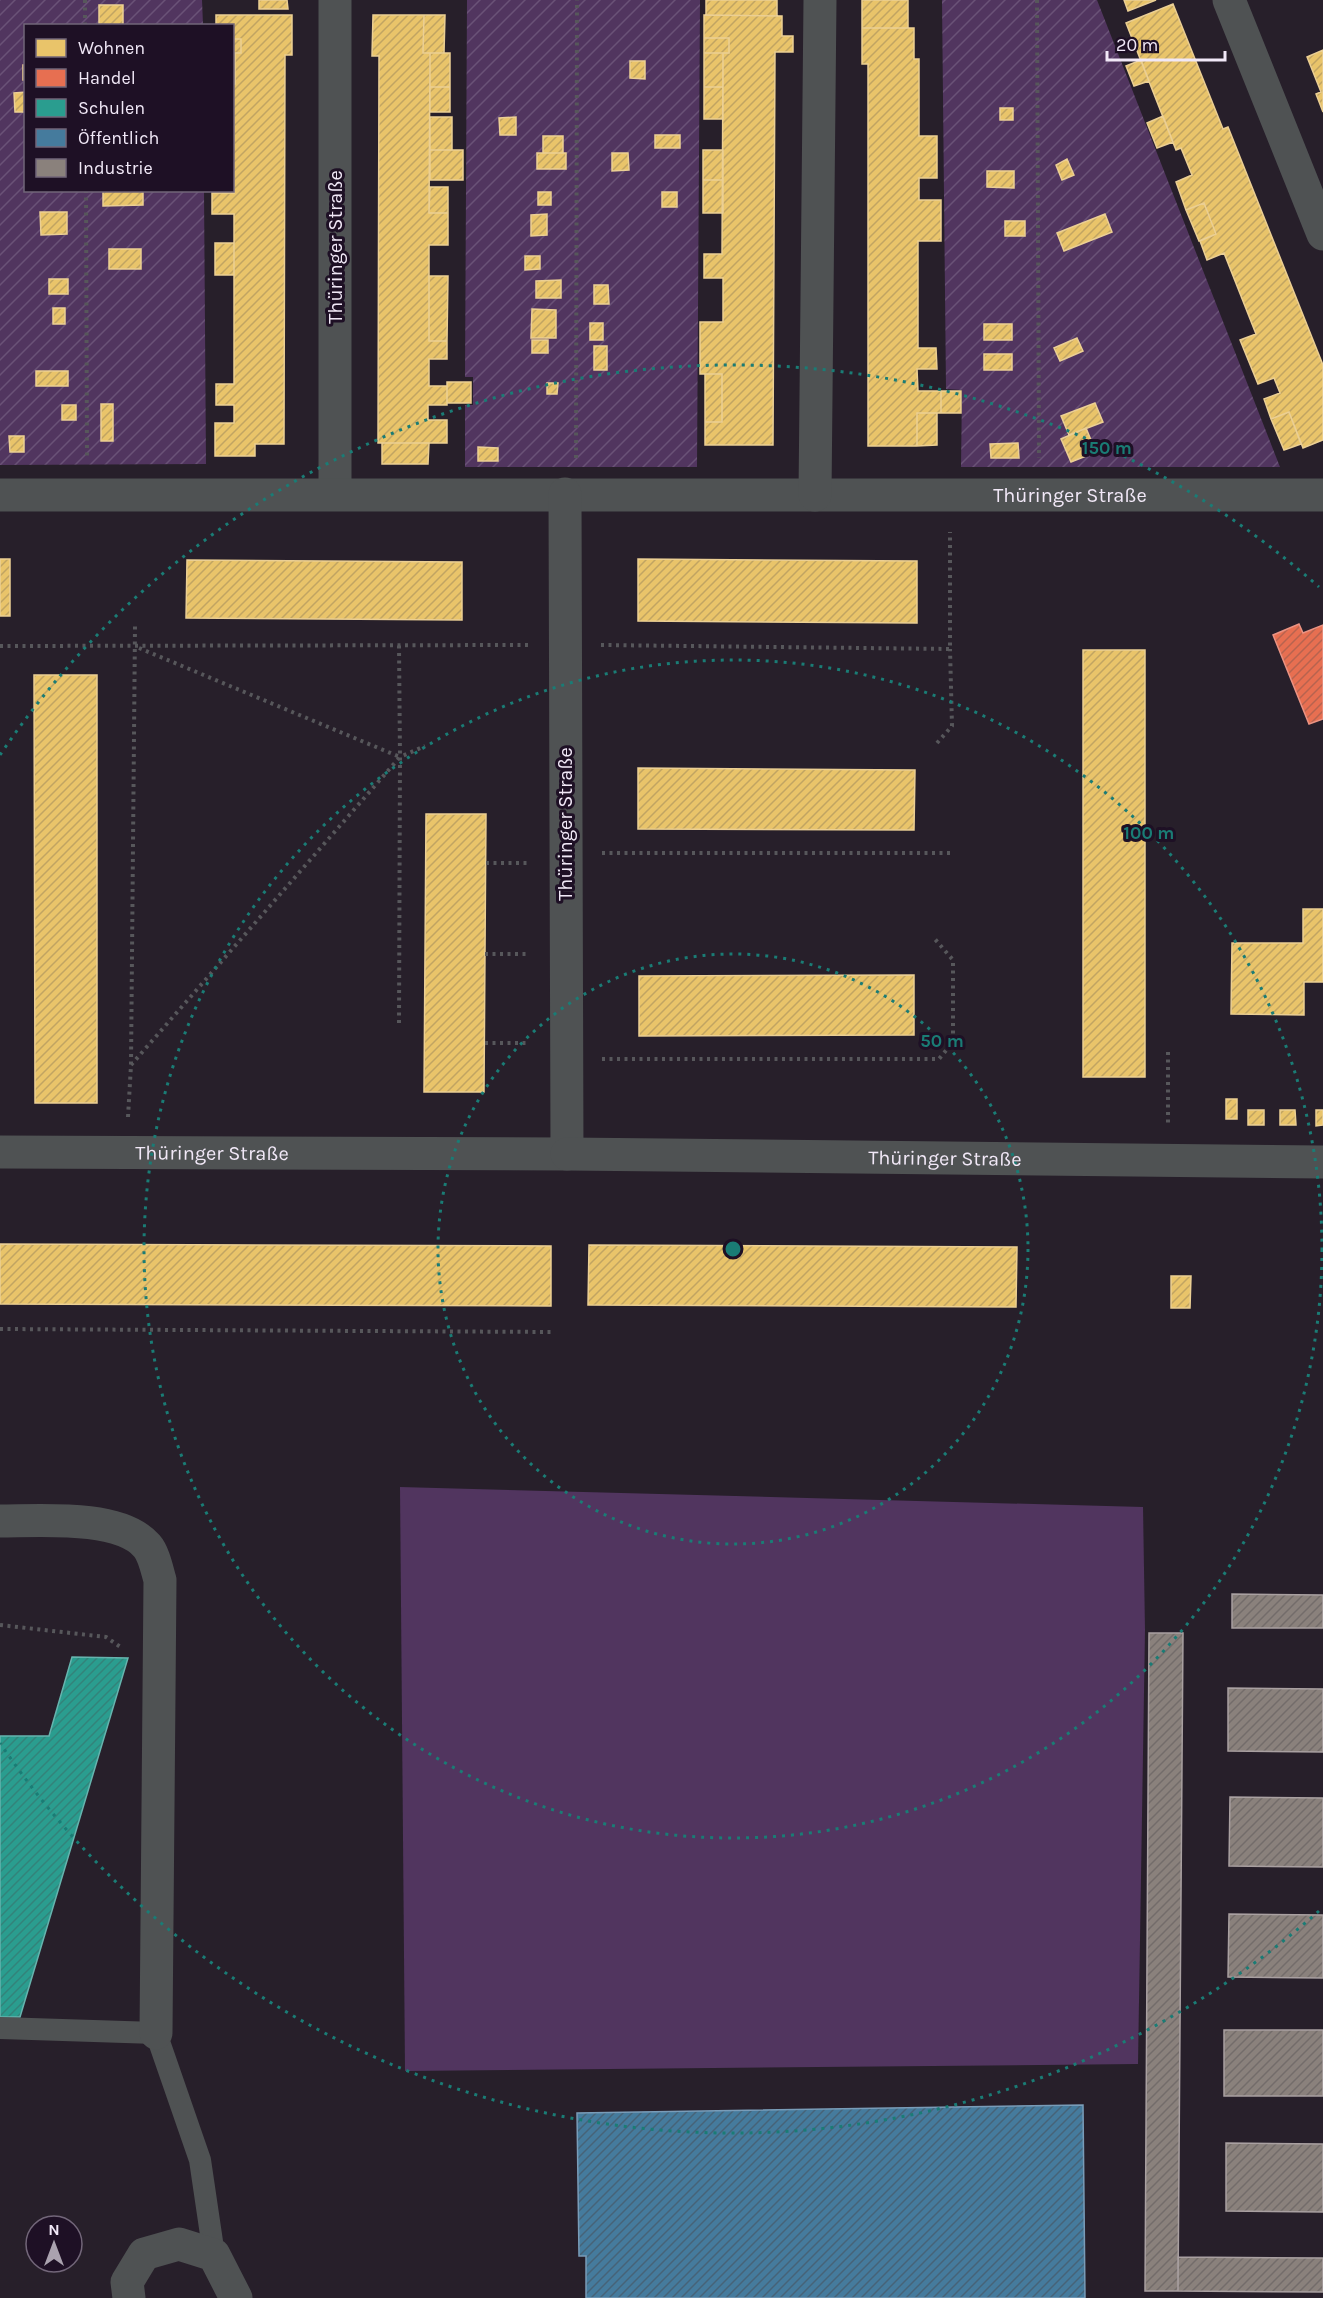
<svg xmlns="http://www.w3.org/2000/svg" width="1323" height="2298" viewBox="0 0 1323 2298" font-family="Karla,sans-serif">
	<defs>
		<pattern id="garden-furrows" width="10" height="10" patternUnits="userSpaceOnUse" patternTransform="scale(1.5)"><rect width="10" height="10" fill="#51355f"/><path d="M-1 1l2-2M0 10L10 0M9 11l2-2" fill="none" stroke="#6a5277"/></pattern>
		<pattern id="homes-hatch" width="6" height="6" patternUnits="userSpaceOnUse" patternTransform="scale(1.5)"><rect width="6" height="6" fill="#e9c46a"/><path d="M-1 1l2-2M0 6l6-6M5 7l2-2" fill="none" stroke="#c1a462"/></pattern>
		<pattern id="shops-hatch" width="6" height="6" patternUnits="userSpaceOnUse" patternTransform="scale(1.5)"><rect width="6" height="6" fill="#e76f51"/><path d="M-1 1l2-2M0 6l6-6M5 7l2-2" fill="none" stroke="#b7634f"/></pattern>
		<pattern id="schools-hatch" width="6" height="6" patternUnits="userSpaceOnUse" patternTransform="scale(1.5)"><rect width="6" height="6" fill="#2a9d8f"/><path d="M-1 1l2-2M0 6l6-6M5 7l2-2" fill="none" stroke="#33837a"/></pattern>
		<pattern id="public-hatch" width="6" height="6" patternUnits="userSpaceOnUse" patternTransform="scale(1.5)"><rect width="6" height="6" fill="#457b9d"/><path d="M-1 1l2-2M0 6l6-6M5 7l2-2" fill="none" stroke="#466378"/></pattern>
		<pattern id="industry-hatch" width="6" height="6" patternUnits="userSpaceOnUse" patternTransform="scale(1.5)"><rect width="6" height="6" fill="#8a817c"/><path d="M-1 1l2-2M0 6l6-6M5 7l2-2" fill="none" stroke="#736c6a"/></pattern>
	</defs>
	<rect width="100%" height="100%" fill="#271f2a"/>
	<path fill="#51355f" d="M400,1487l743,20 2,123 -7,434 -733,7z"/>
	<path fill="url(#garden-furrows)" d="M0,0h202l1,25 -177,1v164l178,1 2,273 -206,1z
		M467,0h233l-3,467h-232v-62h8v-28h-8z
		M942,0h155l183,467h-319l1,-77 -16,-1z"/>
	<path fill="url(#homes-hatch)" stroke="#ebcf94" stroke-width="1.5" d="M259,0h28l1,9h-29z
		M706,0h71v16l-71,-1z
		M862,0h46v28h-46z
		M1124,0h32l-28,11z
		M1173,4l50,125 5,-2 95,238v75l-20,8 -14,-36 -18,7 -7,-20 16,-6 -6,-15 -16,6 -18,-44 16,-6 -32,-81 -17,7 -7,-19 16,-7 -12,-31 -18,7 -10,-28 16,-7 -11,-27 -5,2 -50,-127z
		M99,5h24v21h-24z
		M216,15h76v40h-7l-1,389h-29v12h-40v-33h19v-18h-18v-21h18v-170h-22v-21h22l-2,-109h3v-31h6v-14h-9v-13h-16z
		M373,15h51l-1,38h7l-1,160h19v32h-19v96h18v18h-18v27h18v19h-19v15h19v23h-69l1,-387h-7z
		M424,15h21l-1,38h-21z
		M704,15l78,1v20h11v16h-18l-2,393h-68v-23h17v-48h-22v-52h23v-44h-19v-24h18l1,-201h6v-15h-25z
		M862,28h52v31h5v77h18v42h-18v22h22v41h-23v107h18l1,21h-20l1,22h23v22h-24v33h-49v-382h-6z
		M704,38h25v15h-25z
		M232,39h9v14h-9z
		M1323,50v62l-7,-18 5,-2 -14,-35z
		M232,53h3v31h-3z
		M430,53h20v34h-20z
		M704,53h19v34h-19z
		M1141,60l8,21 -15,5 -8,-20z
		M630,61h15v18l-15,-1z
		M23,65h3v15h-3z
		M430,87h20v25h-20z
		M704,87h19v32h-19z
		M26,92v20h-11l-1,-19z
		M1000,108h13v12h-13z
		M1163,116l10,26 -16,6 -10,-25z
		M232,117h2v31h-2z
		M430,117h22v33h-22z
		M516,117v18h-16l-1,-17z
		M655,135h25v13h-25z
		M543,136h20v17h-20z
		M430,150h33v30h-33z
		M703,150h20v30h-20z
		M537,153h29v16h-29z
		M612,153h16l1,17 -17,1z
		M1067,159l7,16 -12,5 -6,-15z
		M232,170l2,23h-22v-3h20z
		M987,171h27v17l-27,-1z
		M703,180h20v33h-20z
		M430,187h18v26h-19z
		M103,190h40v15l-40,1z
		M538,192h13v13h-13z
		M662,192h15v15h-15z
		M1204,203l12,31 -17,7 -13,-31z
		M40,212h27v22l-26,1z
		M547,214v21l-16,1v-21z
		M1105,214l7,18 -48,19 -7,-18z
		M1005,221h20v15h-20z
		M215,243h19v32h-19z
		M109,249h32v20h-32z
		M525,256h15v13l-15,1z
		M429,276h19l-1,65h-18z
		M49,279h19v15h-19z
		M561,280v18h-25v-17z
		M594,285h14l1,19h-15z
		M53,308h12v16h-12z
		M532,309l24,1v28h-25z
		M590,323h13v17h-13z
		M984,324h28v16h-28z
		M1077,338l6,13 -23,10 -6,-13z
		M532,340h16v13h-16z
		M594,346h13v24h-13z
		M984,354h28v16h-28z
		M36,371h32v15h-32z
		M705,374h17v48h-17z
		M447,382h24v21h-24z
		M547,383h11l-1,11h-10z
		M941,391h20v22h-20z
		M1095,403l8,19 -34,13 -8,-19z
		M101,404h12v37h-12z
		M62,405h14v15h-14z
		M1289,412l12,32 -17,6 -13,-31z
		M917,413h20v32l-20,1z
		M1086,428l10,24 -25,10 -10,-23z
		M9,436h15v16h-14z
		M382,443h47l-1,21h-46z
		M1018,443l1,15h-28l-1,-14z
		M478,447l20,1v13h-20z
		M0,559h10v57h-10z
		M638,559l279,2v62l-279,-2z
		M187,560l275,2v58l-276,-2z
		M1083,650h62v427h-62z
		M34,675h63v428h-62z
		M638,768l277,2 -1,60 -276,-1z
		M426,814h60l-2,278h-60z
		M1303,909h20v73h-19v33l-73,-1 1,-71h71z
		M914,975v60l-275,1v-60z
		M1226,1099h11v20h-11z
		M1248,1110h16v15h-16z
		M1280,1110h15l1,15h-16z
		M1316,1110h7v15l-7,1z
		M0,1244l551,2v60l-551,-2z
		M589,1245l428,2 -1,60 -428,-2z
		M1171,1276h20l-1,32h-19z"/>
	<path fill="url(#shops-hatch)" stroke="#ea9383" stroke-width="1.5" d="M1299,624l4,9 20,-8v94l-14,5 -36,-89z"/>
	<path fill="url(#schools-hatch)" stroke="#66b4ae" stroke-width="1.5" d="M72,1657l56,1 -108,359h-20v-281h49z"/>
	<path fill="url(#public-hatch)" stroke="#799cb8" stroke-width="1.5" d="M1083,2105l2,193h-499v-42h-7l-2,-143z"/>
	<path fill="url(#industry-hatch)" stroke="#a9a0a1" stroke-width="1.5" d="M1232,1594l91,1v33h-91z
		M1149,1633h34l-5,658h-33z
		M1228,1688l95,1v63l-95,-1z
		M1230,1797l93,1v69l-94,-1z
		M1229,1914l94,1v63l-95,-1z
		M1224,2030h99v66h-99z
		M1226,2143l97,1v68l-97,-1z
		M1178,2257l145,1v34l-145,-1z"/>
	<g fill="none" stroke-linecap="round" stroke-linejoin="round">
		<path stroke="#57575b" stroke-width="4" stroke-dasharray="3 4.5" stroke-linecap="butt" d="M85,0v26
			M1037,0l2,458
			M86,190l1,270
			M576,458l1,-458
			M601,645l349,4v-117
			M0,646l530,-1
			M139,648l261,109
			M937,743l15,-17 -2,-77
			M602,853h349
			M486,863h44
			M485,954h45
			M399,1023l1,-266 25,-11
			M485,1043h44
			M1168,1052v71
			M602,1059h337l14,-17v-82l-19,-22
			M131,1065l269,-308 -1,-112
			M128,1117l3,-52 4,-439
			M0,1329l551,3
			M0,1625l106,12 16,11"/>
		<path stroke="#4f5253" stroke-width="22" d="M0,2028l156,5 44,127 14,95"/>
		<g stroke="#4f5253" stroke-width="33">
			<path d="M335,0v494"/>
			<path d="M1229,0l94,234"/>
			<path id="s1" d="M0,495h1323"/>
			<path d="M815,495l5,-495"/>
			<path id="s2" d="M0,1152l567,2 -2,-660"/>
			<path id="s3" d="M567,1154l756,8"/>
			<path d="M0,1521c38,0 120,-7 147,25 7,8 10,24 13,34l-4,453"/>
			<path d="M129,2298l-2,-16 17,-28 35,-10 35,11 22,43"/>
		</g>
	</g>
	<g fill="none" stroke="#1a7c75" stroke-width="3" stroke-dasharray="3 6">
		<circle cx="733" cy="1249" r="295"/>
		<circle cx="733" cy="1249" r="589"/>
		<path d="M1319 1911A884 884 0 0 1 0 1743M0 755A884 884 0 0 1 1319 587"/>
	</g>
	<g text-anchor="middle" stroke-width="6" stroke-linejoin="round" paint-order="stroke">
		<g font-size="20" fill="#f1e8f7" stroke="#1e1025">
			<text transform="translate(335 247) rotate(-90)" y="7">Thüringer Straße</text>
			<text dy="7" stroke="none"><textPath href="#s1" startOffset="1070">Thüringer Straße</textPath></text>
			<text transform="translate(565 824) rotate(-90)" y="7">Thüringer Straße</text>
			<text dy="7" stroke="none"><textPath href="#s2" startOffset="212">Thüringer Straße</textPath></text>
			<text dy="7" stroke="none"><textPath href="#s3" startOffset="378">Thüringer Straße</textPath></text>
		</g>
	</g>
	<circle cx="733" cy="1249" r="9" fill="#1a7c75" stroke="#1e1025" stroke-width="3"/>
	<g font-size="18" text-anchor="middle" font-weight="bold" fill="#1a7c75" stroke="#1e1025" stroke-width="6" stroke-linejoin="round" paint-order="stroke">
		<text x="1107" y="454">150 m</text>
		<text x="1149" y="839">100 m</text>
		<text x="942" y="1047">50 m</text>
	</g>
	<rect x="24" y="24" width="210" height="168" fill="#1e1025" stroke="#726679" stroke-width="1.5"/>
	<rect x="36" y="39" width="30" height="18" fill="#e9c46a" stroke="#726679" stroke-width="1.5"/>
	<text x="78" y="54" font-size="18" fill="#f1e8f7">Wohnen</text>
	<rect x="36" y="69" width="30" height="18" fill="#e76f51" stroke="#726679" stroke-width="1.5"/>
	<text x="78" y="84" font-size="18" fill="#f1e8f7">Handel</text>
	<rect x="36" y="99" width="30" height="18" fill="#2a9d8f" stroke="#726679" stroke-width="1.5"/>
	<text x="78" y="114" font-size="18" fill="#f1e8f7">Schulen</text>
	<rect x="36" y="129" width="30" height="18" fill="#457b9d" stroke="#726679" stroke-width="1.5"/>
	<text x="78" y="144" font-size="18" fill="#f1e8f7">Öffentlich</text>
	<rect x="36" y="159" width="30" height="18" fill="#8a817c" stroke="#726679" stroke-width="1.5"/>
	<text x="78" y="174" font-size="18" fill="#f1e8f7">Industrie</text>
	<g transform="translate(54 2244)"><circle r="28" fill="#1e1025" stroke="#726679" stroke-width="1.5"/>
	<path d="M0-4.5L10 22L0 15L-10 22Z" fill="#aaa2af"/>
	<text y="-9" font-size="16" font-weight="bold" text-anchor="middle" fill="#f1e8f7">N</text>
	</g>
	<path d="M1107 51v9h118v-9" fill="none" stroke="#f1e8f7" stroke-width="3"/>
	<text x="1116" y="51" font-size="18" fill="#f1e8f7" stroke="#1e1025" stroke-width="4.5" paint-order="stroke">20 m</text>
</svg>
